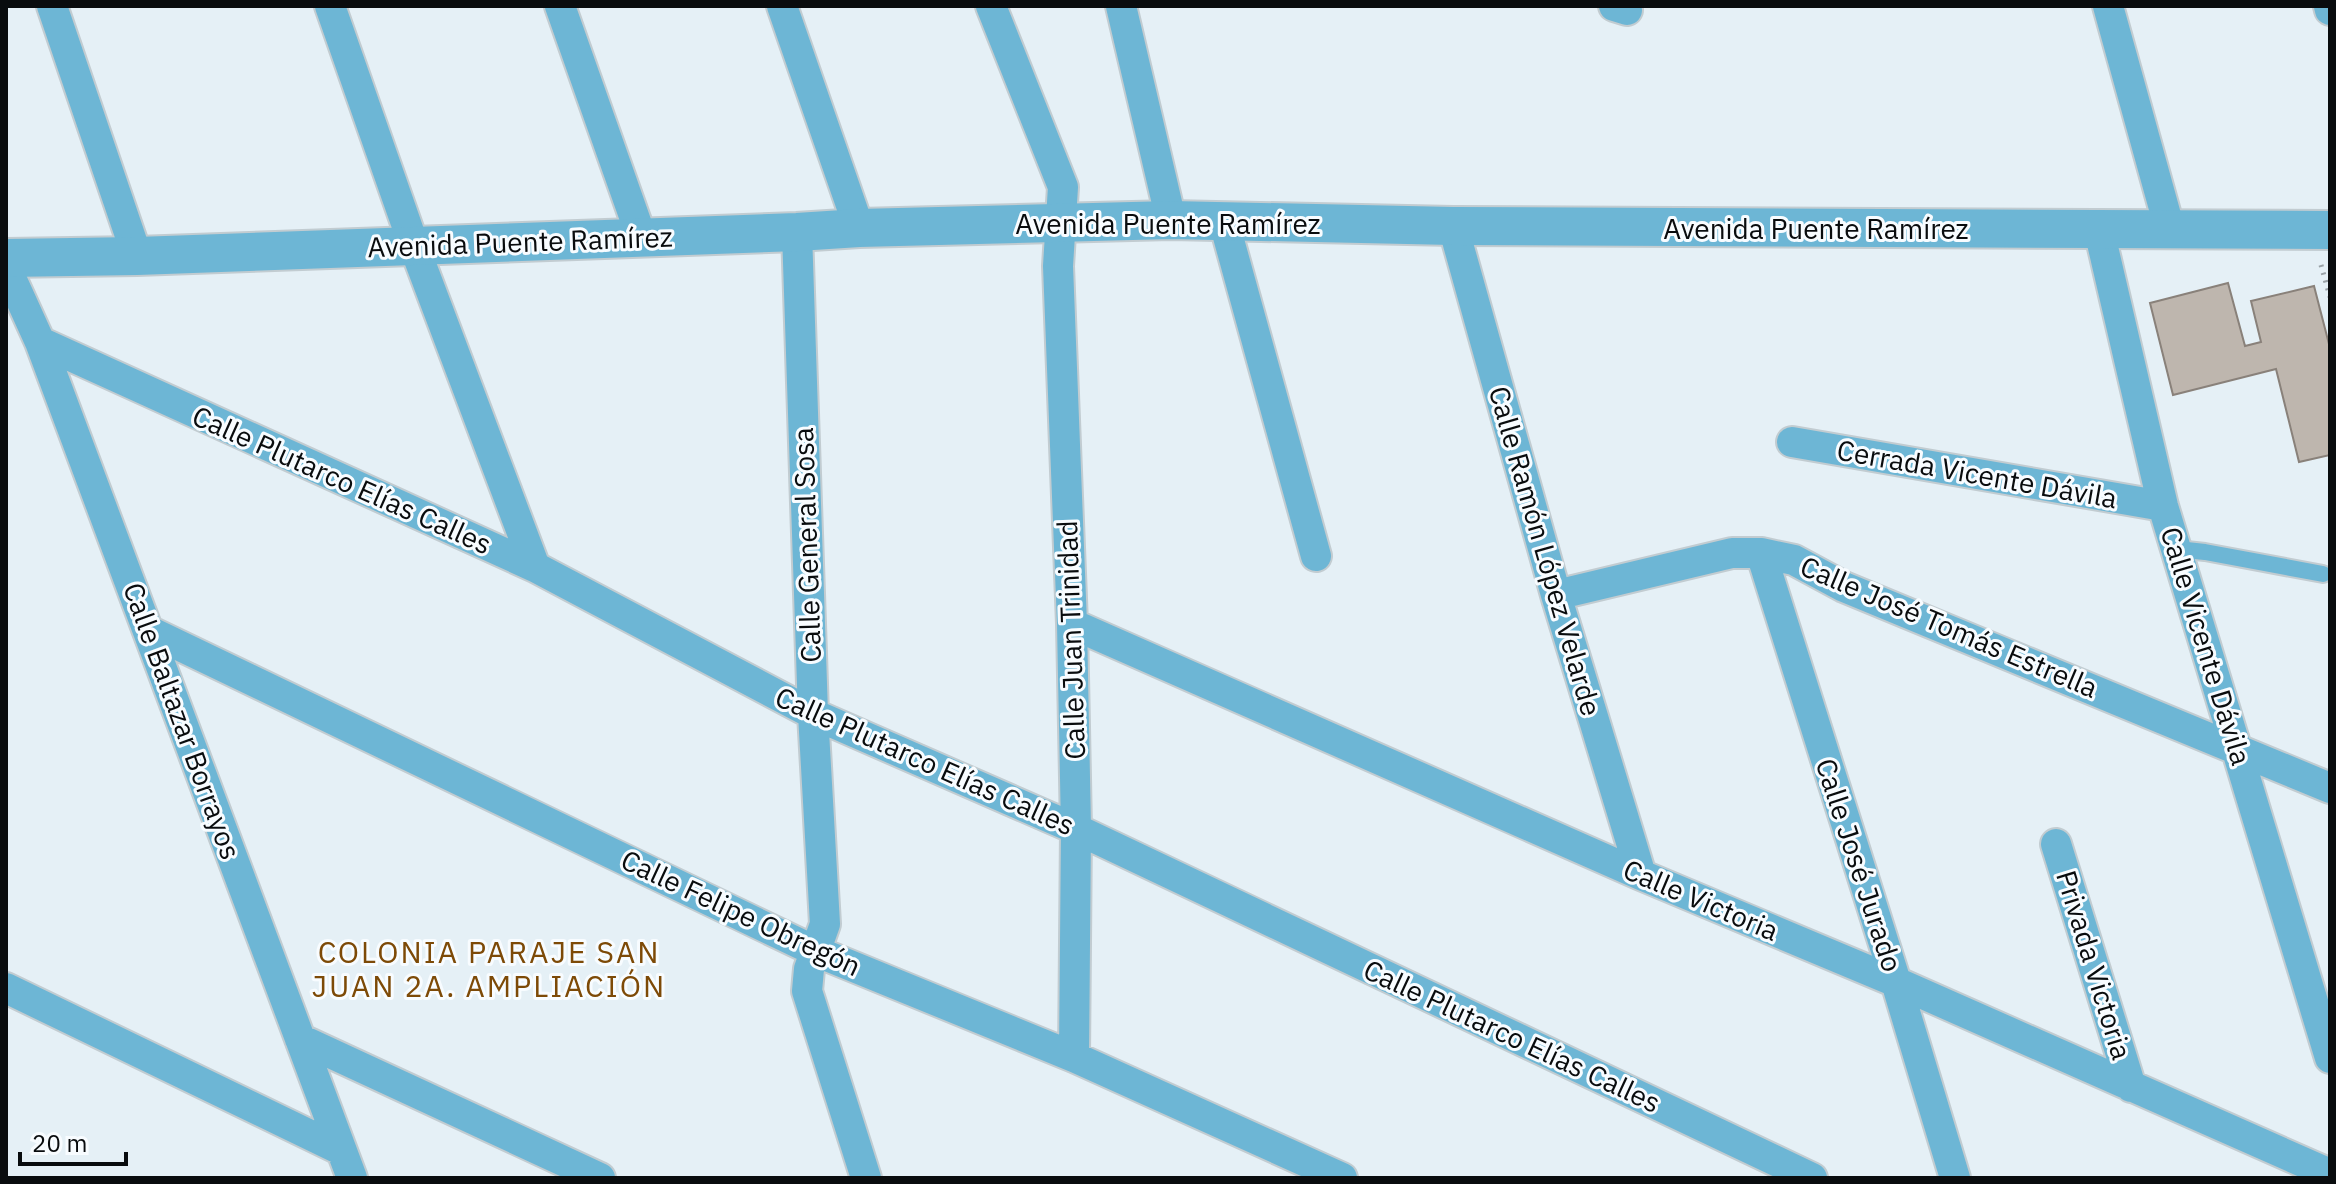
<svg xmlns="http://www.w3.org/2000/svg" width="2336" height="1184" viewBox="0 0 2336 1184" font-family="'IBM Plex Sans',sans-serif">
	<rect width="100%" height="100%" fill="#e5f0f6"/>
	<path fill="#beb6ae" stroke="#89817a" stroke-width="2" d="M2228,283l17,63 16,-4 -10,-41 63,-15 16,62v107l-31,7 -23,-93 -103,26 -23,-92z"/>
	<g fill="none" stroke-linecap="round" stroke-linejoin="round">
		<defs>
			<path id="service" d="M2177,549l28,3 118,22"/>
			<path id="minor" d="M52,6l85,250
				M330,6l84,240 121,321
				M560,6l81,230
				M782,6l77,222
				M991,6l72,181 -5,79 14,358 4,205 -2,228
				M1121,6l50,214
				M1614,6l13,4
				M2108,6l62,224
				M2329,6l1,4
				M1224,222l92,334
				M1453,226l103,369 85,280
				M2099,230l64,276 167,552
				M797,232l16,482 12,210 -16,45 -2,22 59,187
				M6,267l34,75 312,836
				M40,342l495,225 278,147 263,115 736,349
				M1792,442l371,64
				M1761,553l135,429 59,196
				M1556,595l176,-42h29l33,7 50,27 486,201
				M1072,624l569,251 255,107 434,192
				M149,631l666,320 259,106 268,121
				M2056,844l75,243
				M6,988l335,162
				M300,1039l300,139"/>
			<path id="tertiary" d="M6,258l131,-2 660,-24 62,-4 312,-8 282,6 877,4"/>
		</defs>
		<use href="#service" stroke="#c2ccd1" stroke-width="20"/>
		<use href="#minor" stroke="#c2ccd1" stroke-width="34"/>
		<use href="#tertiary" stroke="#c2ccd1" stroke-width="42"/>
		<path stroke="#99a1a6" stroke-width="5" stroke-dasharray="2 6" stroke-linecap="butt" d="M2321,265l9,32"/>
		<use href="#service" stroke="#6db6d5" stroke-width="16"/>
		<use href="#minor" stroke="#6db6d5" stroke-width="30"/>
		<use href="#tertiary" stroke="#6db6d5" stroke-width="38"/>
	</g>
	<g text-anchor="middle" stroke-width="6" stroke-linejoin="round" paint-order="stroke">
		<g font-size="28" fill="#090c0e" stroke="#f8fcff">
			<text x="1168" y="234">Avenida Puente Ramírez</text>
			<text x="1816" y="239">Avenida Puente Ramírez</text>
			<text transform="translate(520 242) rotate(-2)" y="10">Avenida Puente Ramírez</text>
			<text transform="translate(1977 474) rotate(10)" y="10">Cerrada Vicente Dávila</text>
			<text transform="translate(342 480) rotate(24)" y="10">Calle Plutarco Elías Calles</text>
			<text transform="translate(807 545) rotate(-92)" y="10">Calle General Sosa</text>
			<text transform="translate(1545 551) rotate(74)" y="10">Calle Ramón López Velarde</text>
			<text transform="translate(1949 627) rotate(23)" y="10">Calle José Tomás Estrella</text>
			<text transform="translate(1071 640) rotate(-92)" y="10">Calle Juan Trinidad</text>
			<text transform="translate(2206 646) rotate(73)" y="10">Calle Vicente Dávila</text>
			<text transform="translate(182 721) rotate(70)" y="10">Calle Baltazar Borrayos</text>
			<text transform="translate(925 761) rotate(24)" y="10">Calle Plutarco Elías Calles</text>
			<text transform="translate(1859 865) rotate(72)" y="10">Calle José Jurado</text>
			<text transform="translate(1701 900) rotate(23)" y="10">Calle Victoria</text>
			<text transform="translate(741 913) rotate(25)" y="10">Calle Felipe Obregón</text>
			<text transform="translate(2094 965) rotate(73)" y="10">Privada Victoria</text>
			<text transform="translate(1512 1036) rotate(25)" y="10">Calle Plutarco Elías Calles</text>
		</g>
		<g font-size="30" letter-spacing="2" fill="#7d4a07" stroke="#f8fcff">
			<text x="489" y="963">COLONIA PARAJE SAN<tspan x="489" dy="34">JUAN 2A. AMPLIACIÓN</tspan></text>
		</g>
	</g>
	<rect width="2336" height="1184" fill="none" stroke="#090c0e" stroke-width="16"/>
	<path d="M20 1152v12h106v-12" fill="none" stroke="#090c0e" stroke-width="4"/>
	<text x="32" y="1152" font-size="24" fill="#090c0e" stroke="#f8fcff" stroke-width="6" paint-order="stroke">20 m</text>
</svg>
